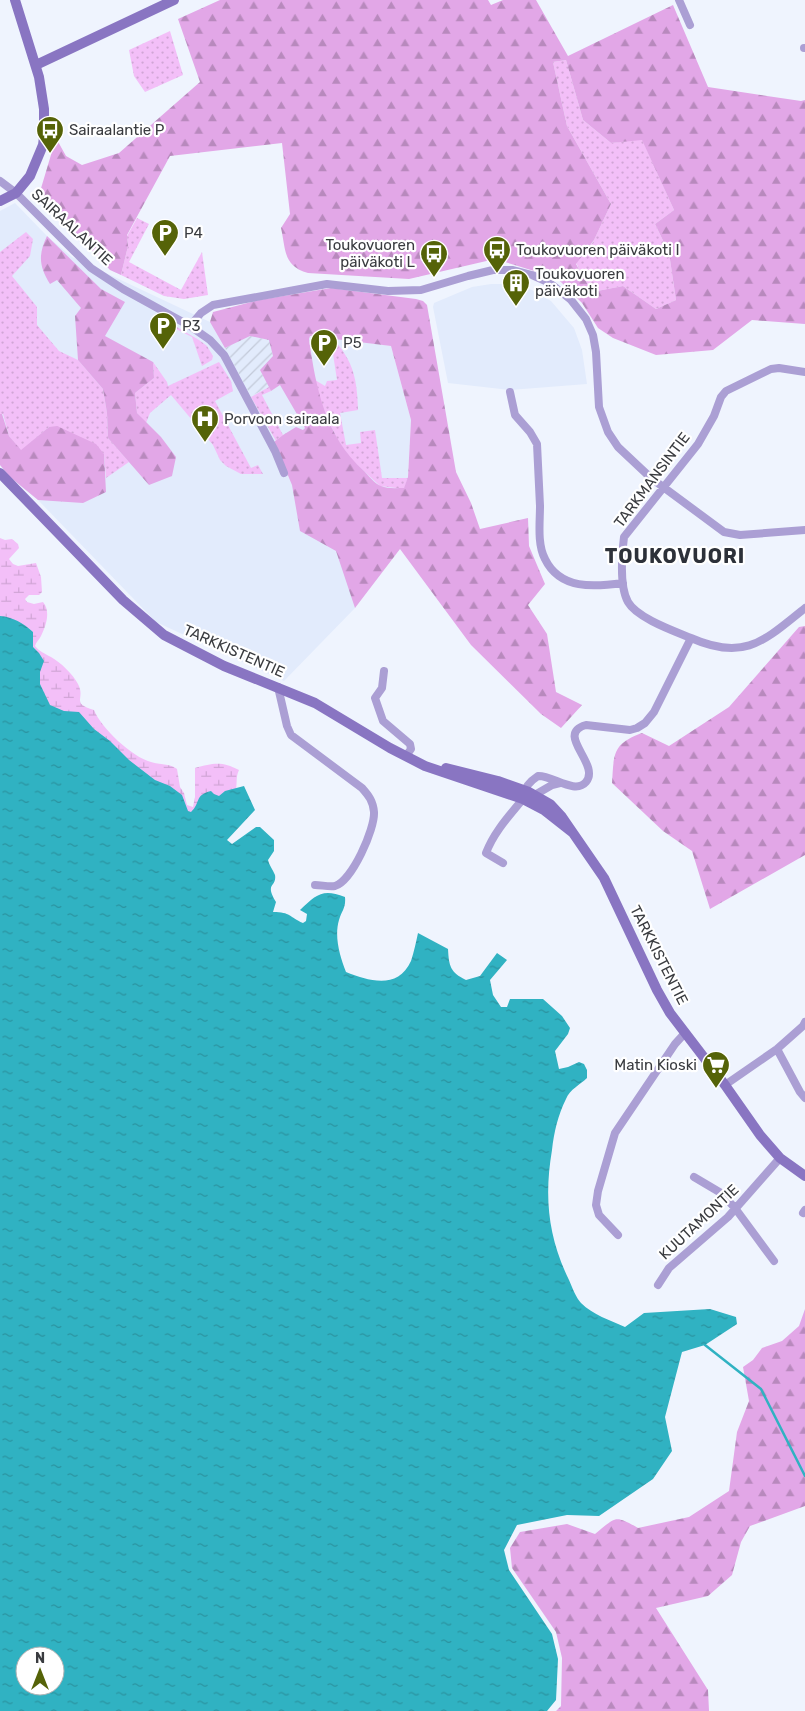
<svg xmlns="http://www.w3.org/2000/svg" width="805" height="1711" viewBox="0 0 805 1711" font-family="Rubik,sans-serif">
	<defs>
		<pattern id="industrial-furrows" width="10" height="10" patternUnits="userSpaceOnUse" patternTransform="scale(1.25)"><rect width="10" height="10" fill="#e2ebfc"/><path d="M-1 1l2-2M0 10L10 0M9 11l2-2" fill="none" stroke="#c3cad9"/></pattern>
		<pattern id="green-dots" width="8" height="8" patternUnits="userSpaceOnUse" patternTransform="scale(1.25)"><rect width="8" height="8" fill="#f3bff8"/><path d="M2 2h.1M6 6h.1" fill="none" stroke="#d1a5d6" stroke-width="1.8" stroke-linecap="round"/></pattern>
		<pattern id="forest-firs" width="22" height="20" patternUnits="userSpaceOnUse" patternTransform="scale(1.25)"><rect width="22" height="20" fill="#e2a7e7"/><path d="M5 1l3.5 6h-7zM16 11l3.5 6h-7z" fill="#b889bd"/></pattern>
		<pattern id="wetland-marsh" width="20" height="14" patternUnits="userSpaceOnUse" patternTransform="scale(1.25)"><rect width="20" height="14" fill="#f3bff8"/><path d="M1 5h8M5 5V1M11 12h8M15 12V8" fill="none" stroke="#d1a5d6"/></pattern>
		<pattern id="water-ripples" width="26" height="14" patternUnits="userSpaceOnUse" patternTransform="scale(1.25)"><rect width="26" height="14" fill="#30b2c2"/><path d="M2 4q2-2 4 0t4 0M15 11q2-2 4 0t4 0" fill="none" stroke="#2a929f"/></pattern>
	</defs>
	<rect width="100%" height="100%" fill="#eff4fe"/>
	<path fill="#e2ebfc" d="M15,203l32,33 25,21 138,65 181,24 20,74 -3,58 -53,130 -71,73 -128,-59 -118,-122 -28,-23 -10,-12v-254z
		M491,284h19l22,6 19,11 23,27 8,22 5,34 -77,6 -62,-7 -15,-76 1,-4 38,-16z"/>
	<path fill="url(#industrial-furrows)" d="M250,336l19,4 4,16 -13,14 9,17 -18,9 -26,-48z"/>
	<path fill="url(#green-dots)" d="M170,31l13,44 -38,17 -11,-16 -5,-26z
		M566,60l17,60 28,23 31,-4 32,71 -19,14 14,29 7,47 -20,9 -33,-23 -31,6 -16,-29 17,-21 18,-38 -44,-78 -14,-64z
		M137,218l12,6 -20,38 52,28 21,-38 6,43 -24,4 -20,-3 -43,-21 7,-29 -1,-10z
		M26,232l7,7 -3,17 -18,20 25,31v18l22,26 19,9 25,29 4,24 1,25 21,24 -23,16 -2,-24 -55,-27 -28,24 -12,-15 -6,-22h-3v-162z
		M160,317l39,23 8,6 6,10 -1,4 -10,6 -10,-29 -30,-15 -4,2 -1,-5z
		M316,319c30,34 41,43 42,91l-18,3 6,32 15,-2 -1,-11 15,-2 7,48h26l-4,11 -24,-3 -29,-27 -14,-20 -18,-40 -4,-19 10,6 2,-5 10,-1 -4,-26h-9z
		M153,362l14,20 1,4 51,-24 12,19 2,10 -18,10 36,67 7,-3 5,9h-22l-15,-8 -6,-6 -7,-15 -42,-50 -21,18 -4,10 -9,-10 -2,-20 19,-15z
		M269,387l2,4 -9,4 21,40 -7,6 -25,-44z"/>
	<path fill="url(#forest-firs)" fill-rule="evenodd" d="M220,0h268l3,5 12,-5h33l32,56 105,-51 35,82 93,14 4,-1v224l-53,-4 -39,30 -57,5 -43,-17 -15,-10 -16,-25 -25,-25 -62,-19 -86,20 -101,-6c-25,-7 -22,-23 -27,-45l9,-14 -8,-71 -112,13 -43,79 1,11 -7,29 -11,-5 -71,-75 17,-57 10,18 16,9 37,-12 81,-71 -22,-63zM566,60l17,60 28,23 31,-3 32,70 -19,14 14,29 7,47 -20,9 -33,-23 -31,6 -16,-28 18,-24 17,-36 -44,-78 -14,-64z
		M47,236l54,53 24,13 -20,34 48,26 1,16 -19,15 2,20 24,24 15,20 -4,19 -23,9 -41,-47 -1,-25 -4,-24 -25,-29 -3,-44 6,-8 -24,-28 -7,4c-11,-18 -12,-29 -3,-48z
		M331,288l85,11 7,2 4,4 29,167 15,31 9,26 48,-11 1,28 16,38 -17,21 19,29 9,58 26,13 -21,23 -20,-14 -70,-69 -71,-96 -45,59 -19,-57 -36,-20 -8,-46 -18,-43 9,-7 13,-8 7,3 2,-2 -25,-43 -9,6 -11,-21 13,-14 -4,-16 -19,-4 -25,12 -15,-26 3,-10 46,-12zM310,336l81,10 20,74 -3,57 -4,11c-7,0 -17,1 -23,-2 -6,-2 -13,-11 -17,-15 -39,-35 -48,-83 -55,-132z
		M0,414h2l7,22 12,14 28,-23 8,-1 39,18 8,10 2,38 -23,11 -45,-3 -28,-23 -10,-12z
		M805,626v229l-95,54 -18,-58 -29,-20 -51,-48c2,-29 0,-39 30,-50l27,13 60,-39 70,-80z
		M805,1309v197l-55,20 -9,16 -9,33 -24,21 -52,12 52,82 1,21h-153l5,-5 1,-48 -6,-26 -44,-64 -2,-20 10,-16 47,-8 28,10c21,-17 19,-20 43,-6l51,-11 40,-26 8,-59 12,-31 -6,-34 10,-7 9,-12 20,-7 17,-15z"/>
	<path fill="url(#wetland-marsh)" d="M0,538l5,2 7,-1 6,5 1,4 -10,11 4,5 5,2 18,-3 5,14 1,15 -3,3h-10l-4,4 2,3 7,2 9,-2c8,9 3,24 -2,34 -2,4 -5,6 -6,10 5,6 9,7 16,11 9,5 22,17 27,27 8,15 -8,19 16,26 7,18 38,47 57,52 9,3 18,1 26,7l3,18 4,6 3,12 6,2 2,-10v-29c18,-5 27,-7 44,2 -4,8 -1,15 -4,24l-70,44 -165,-186z"/>
	<path fill="url(#water-ripples)" fill-rule="evenodd" d="M0,616c13,1 23,7 33,16v15l6,6 5,8 -4,11v12l10,21 14,6 15,1 15,17 16,12 19,19 26,20 15,6 12,9 6,16 3,1c10,-9 3,-17 20,-21l3,3 5,2 6,-5 19,-5 11,24 -28,30 5,4 24,-17h4l14,13v11l-6,9c1,5 5,10 7,15 2,13 -11,7 1,27l-3,10c18,0 16,5 30,11l3,-2 1,-7 -7,-4c16,-15 22,-22 45,-13 1,11 -3,13 -6,23 -5,17 1,36 7,52 23,9 52,18 65,-11 3,-9 5,-19 7,-28l30,16c1,17 2,23 18,31l14,-4 17,-23 10,7 -17,20 3,15 8,12h6l3,-8h33l19,17 8,12 -2,6 -13,17 4,18 9,-2 11,-5 5,2 3,6v8c-7,7 -17,11 -21,21 -8,16 -12,33 -14,51 -8,47 -4,87 17,130 3,7 7,18 12,23 12,12 29,17 44,24l19,-14 66,-4 26,8 1,7 -32,21 -23,7 -17,65 7,34 -19,28 -54,37 -32,-1 -50,10 -13,25 5,20 43,64 6,25 -2,41 -9,11h-547zM25,1656h30v30h-30z"/>
	<g fill="none" stroke-linecap="round" stroke-linejoin="round">
		<path stroke="#30b2c2" stroke-width="2.5" d="M705,1345l56,44 44,87"/>
		<path stroke="#ab9fd4" stroke-width="8" d="M679,0l11,25
			M804,48h1
			M0,181l16,12 75,75 32,21 67,37 20,14 14,15 51,96 9,22
			M190,326l11,-13 12,-8 114,-21 61,7 33,-1 47,-14 25,-6h20l19,5 18,8 21,17 15,19 7,16 3,17 3,55 9,25 10,15 33,31 73,54 16,3 65,-5
			M510,392l5,23 15,17 7,12c1,21 2,41 3,62 0,16 -3,38 5,53 15,31 49,28 78,24
			M691,638c-17,-7 -54,-20 -63,-36 -9,-16 -6,-48 -4,-65l74,-93 16,-28 7,-19 5,-6 45,-22 8,-1 26,4
			M384,671l-2,17 -7,10 8,23 27,23 1,5 -5,7
			M278,687l9,39 4,9 71,53c7,8 11,13 12,24 1,17 -22,69 -39,74 -6,1 -14,-1 -20,-1
			M524,794c1,-8 8,-14 14,-18 14,-1 37,19 48,6 15,-18 -32,-48 0,-57l44,5 7,-2 8,-5 9,-11 37,-74c54,24 74,2 114,-30
			M533,796l19,-11 8,-2
			M503,863l-17,-10c8,-21 23,-37 37,-54
			M777,1049l23,43 5,6
			M725,1085l52,-36 26,-23 2,-4
			M694,1177l27,16 14,15 39,53
			M803,1213l2,-3
			M618,1235l-19,-20 -3,-10 2,-14 17,-58 60,-89 10,-11
			M658,1285l11,-17 59,-51 52,-59"/>
		<path stroke="#8975c2" stroke-width="10" d="M36,65l138,-65
			M0,201l16,-8 14,-17 13,-31 1,-8v-28l-5,-32 -24,-77
			M0,473l123,127 41,35 60,31 91,37 75,45 35,18 98,33 21,11 28,22
			M446,768l52,13 31,11 21,12 12,13 42,61 53,112 13,23 55,72 35,50 20,23 25,18"/>
	</g>
	<defs>
		<symbol id="bus-pin" viewBox="-11 -11 22 30"><path d="M0 17L-7.5 6A9.5 9.5 0 1 1 7.5 6Z" fill="#556308" stroke="#fff"/><path d="M-5-6H5V4H4V6H2V4H-2V6H-4V4H-5ZM-3.5-4V0h7V-4ZM-3.5 1.2v1.5H-2V1.2ZM2 1.2v1.5H3.5V1.2Z" fill="#fff"/></symbol>
		<symbol id="parking-pin" viewBox="-11 -11 22 30"><path d="M0 17L-7.5 6A9.5 9.5 0 1 1 7.5 6Z" fill="#556308" stroke="#fff"/><path d="M-3.5-5.5H1a3.5 3.5 0 0 1 0 7H-1V5.5H-3.5ZM-1-3.4V-.6H.8a1.4 1.4 0 0 0 0-2.8Z" fill="#fff"/></symbol>
		<symbol id="building-pin" viewBox="-11 -11 22 30"><path d="M0 17L-7.5 6A9.5 9.5 0 1 1 7.5 6Z" fill="#556308" stroke="#fff"/><path d="M-4-6H4V6H1V3H-1V6H-4ZM-2.5-4.3h1.7v1.8h-1.7ZM.8-4.3h1.7v1.8H.8ZM-2.5-1h1.7V.8h-1.7ZM.8-1h1.7V.8H.8Z" fill="#fff"/></symbol>
		<symbol id="hospital-pin" viewBox="-11 -11 22 30"><path d="M0 17L-7.5 6A9.5 9.5 0 1 1 7.5 6Z" fill="#556308" stroke="#fff"/><path d="M-5-5h3v3.5h4V-5h3V5h-3V1.5h-4V5h-3Z" fill="#fff"/></symbol>
		<symbol id="supermarket-pin" viewBox="-11 -11 22 30"><path d="M0 17L-7.5 6A9.5 9.5 0 1 1 7.5 6Z" fill="#556308" stroke="#fff"/><path d="M-6-5.5h2.5l.6 2H6L4.5 2H-2.5L-4.4-4H-6ZM-1.5 3.2a1.3 1.3 0 1 0 .1 0ZM3 3.2a1.3 1.3 0 1 0 .1 0Z" fill="#fff"/></symbol>
	</defs>
	<g fill-rule="evenodd">
		<use href="#bus-pin" x="34" y="114" width="32" height="43"/>
		<use href="#parking-pin" x="149" y="217" width="32" height="43"/>
		<use href="#bus-pin" x="481" y="234" width="32" height="43"/>
		<use href="#bus-pin" x="418" y="238" width="32" height="43"/>
		<use href="#building-pin" x="500" y="267" width="32" height="43"/>
		<use href="#parking-pin" x="147" y="310" width="32" height="43"/>
		<use href="#parking-pin" x="308" y="327" width="32" height="43"/>
		<use href="#hospital-pin" x="189" y="403" width="32" height="43"/>
		<use href="#supermarket-pin" x="700" y="1049" width="32" height="43"/>
	</g>
	<g text-anchor="middle" stroke-width="4.5" stroke-linejoin="round" paint-order="stroke">
		<g font-size="15" fill="#3a3c40" stroke="#fff" text-anchor="start">
			<text x="69" y="135">Sairaalantie P</text>
			<text x="184" y="238">P4</text>
			<text x="415" y="250" text-anchor="end">Toukovuoren<tspan x="415" dy="17">päiväkoti L</tspan></text>
			<text x="516" y="255">Toukovuoren päiväkoti I</text>
			<text x="535" y="279">Toukovuoren<tspan x="535" dy="17">päiväkoti</tspan></text>
			<text x="182" y="331">P3</text>
			<text x="343" y="348">P5</text>
			<text x="224" y="424">Porvoon sairaala</text>
			<text x="697" y="1070" text-anchor="end">Matin Kioski</text>
		</g>
		<g font-size="15" fill="#3a3c40" stroke="#fff">
			<text transform="translate(72 227) rotate(43)" y="5">SAIRAALANTIE</text>
			<text transform="translate(652 480) rotate(-53)" y="5">TARKMANSINTIE</text>
			<text transform="translate(234 651) rotate(24)" y="5">TARKKISTENTIE</text>
			<text transform="translate(659 955) rotate(63)" y="5">TARKKISTENTIE</text>
			<text transform="translate(699 1222) rotate(-43)" y="5">KUUTAMONTIE</text>
		</g>
		<g font-size="20" font-weight="bold" letter-spacing="1" fill="#2d3139" stroke="#fff">
			<text x="675" y="563">TOUKOVUORI</text>
		</g>
	</g>
	<g transform="translate(40 1671)"><circle r="24" fill="#ffffff" stroke="#b0b1b3"/>
	<path d="M0-4L9 19L0 12L-9 19Z" fill="#556308"/>
	<text y="-8" font-size="14" font-weight="bold" text-anchor="middle" fill="#3a3c40">N</text>
	</g>
</svg>
